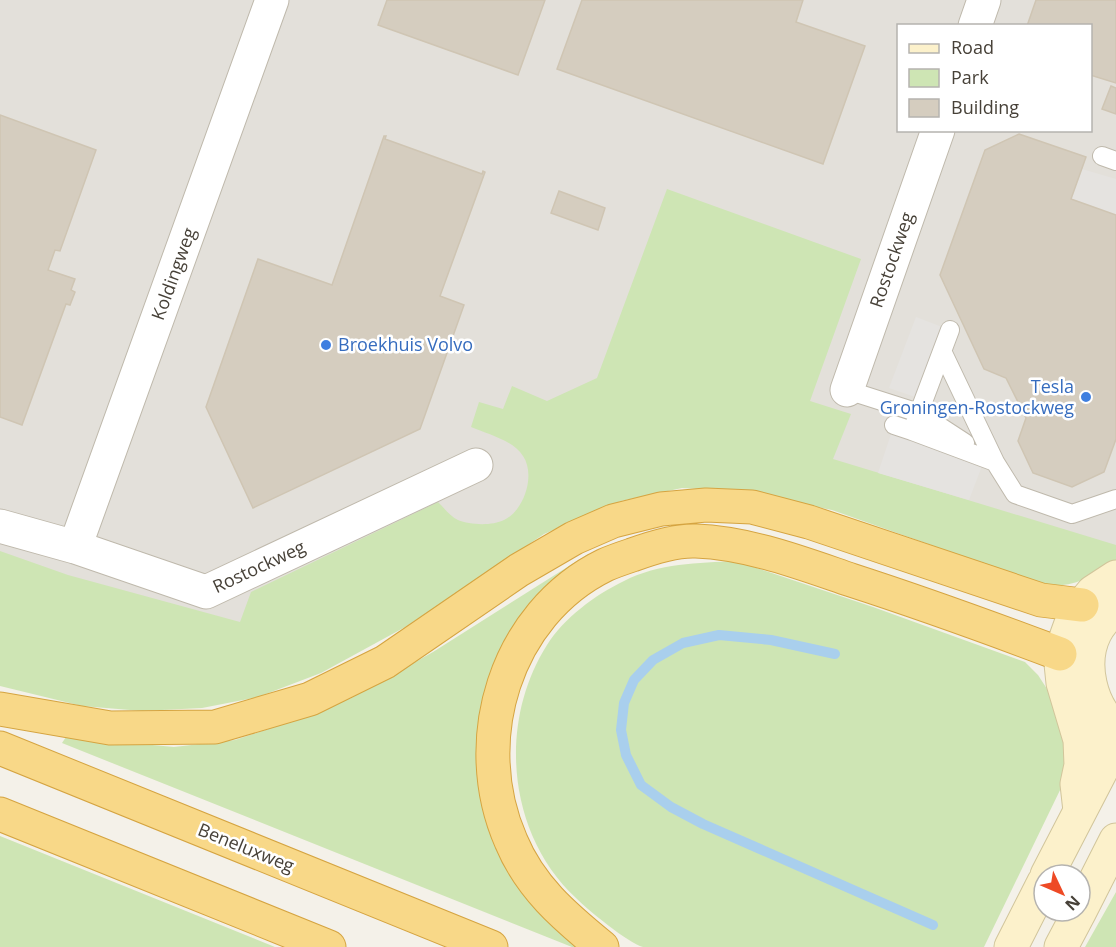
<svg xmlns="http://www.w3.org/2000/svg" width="1116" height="947" viewBox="0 0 1116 947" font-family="'Open Sans',sans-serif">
	<rect width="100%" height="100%" fill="#f4f1e9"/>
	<path fill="#e3e0da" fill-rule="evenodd" d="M0,0h1116v567l-460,-93 -113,44 -190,120 -353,4zM898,26h192v104h-192z"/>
	<path fill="#cee5b4" d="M667,189l194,70 -51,142 41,13 -18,45 283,86v17c-18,12 -43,26 -66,23 -7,-1 -15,-4 -23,-6l-195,-69 -85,-18 -65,-4 -61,13 -77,33 -137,92 -86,47 -63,24 -56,11 -60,3 -60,-5 -82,-20v-135l68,24 172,47 11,-30 187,-90c6,6 13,15 20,18 12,5 34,6 46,0 20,-9 32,-45 19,-64 -10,-16 -36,-22 -52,-29l8,-25 24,7 9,-23 35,15 50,-23z
		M588,554l2,7 -41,33 -67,176 105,177h-15l-510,-204 4,-6 108,10 61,-7 66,-22 50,-20 82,-46z
		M736,561l137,46 152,55 13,13 11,17 19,52 -6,42 -78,161c-85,0 -169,0 -254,0 -21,0 -43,0 -64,0 -7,0 -17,0 -23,0 -15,-4 -55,-37 -67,-49 -68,-63 -79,-174 -29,-253 17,-27 48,-50 77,-64 35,-18 74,-18 112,-20z
		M0,836l275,111h-275z
		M1116,892v55h-31z"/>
	<path fill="#e5e3e0" d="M1082,169l34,10v36l-45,-16z
		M916,317l34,13 -26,70 -35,-12z
		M894,425l91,33 -16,42 -91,-27z"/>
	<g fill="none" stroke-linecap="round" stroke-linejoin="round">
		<path stroke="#a9cfed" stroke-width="10" d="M835,654l-64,-14 -52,-5 -36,8 -30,17 -19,20 -10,23 -3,27 5,25 15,30 30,22 32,17 230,101"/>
	</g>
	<path fill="#d5cdbf" stroke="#cfc5b3" stroke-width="1.5" d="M387,0h158l-27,75 -140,-50z
		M582,0h221l-7,22 69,24 -42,118 -266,-95z
		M1036,0h80v83l-26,-8v-49h-63z
		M1111,86l5,2v26l-14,-5z
		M0,115l96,35 -36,101 -5,-1 -7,20 27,9 -4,11 4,2 -5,13 -4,-1 -44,121 -22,-8z
		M1019,134l67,23 -15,42 45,16v224l-12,33 -32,15 -39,-14 -15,-32 8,-23 -20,-40 -22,-9 -44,-94 45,-125z
		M384,136h2l-1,3 97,35 1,-3 2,1 -45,124 24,9 -44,124 -167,79 -47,-101 52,-148 74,26z
		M559,191l46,17 -7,22 -47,-17z"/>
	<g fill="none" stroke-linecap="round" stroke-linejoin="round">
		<defs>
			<path id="service" d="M1102,156l14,5
				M950,330l-38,101 83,31 20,32 57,20 44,-15
				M942,351l53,111
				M847,390l72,23 46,30
				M894,425l18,6"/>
			<path id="minor" d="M975,26l9,-26
				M847,390l91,-260
				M0,526l75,21 131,45 270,-127
				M75,547l197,-547"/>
			<path id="secondary" d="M1116,608c-8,7 -16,15 -21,25 -15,30 -5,74 21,95
				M1080,811l-3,-27 4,-19 -1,-25 -17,-57 -3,-29 13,-36 9,-13 11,-13 23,-15
				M1047,875l57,-110 7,-18 -1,-24
				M1080,911l36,-71
				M1011,947l33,-65
				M1061,947l19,-36"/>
			<path id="trunk" d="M0,709l110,19 105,-1 95,-28 75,-37 134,-92 55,-32 39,-17 48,-12 45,-4 46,2 57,15 232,78 41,5
				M0,748l491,199
				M0,814l329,133
				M602,947c-38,-31 -72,-60 -91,-106 -44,-100 -6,-227 94,-276 9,-4 18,-7 27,-10 19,-7 43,-15 64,-14 53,2 105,22 155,39 71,23 140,48 209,74"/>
		</defs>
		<use href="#service" stroke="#bfb9ac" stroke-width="20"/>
		<use href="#minor" stroke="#bfb9ac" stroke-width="35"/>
		<use href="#secondary" stroke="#d1c59b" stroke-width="35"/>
		<use href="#trunk" stroke="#d5a441" stroke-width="35"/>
		<use href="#service" stroke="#fff" stroke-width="18"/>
		<use href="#minor" stroke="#fff" stroke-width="33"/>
		<use href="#secondary" stroke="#fcf1cb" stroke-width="33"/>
		<use href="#trunk" stroke="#f8d888" stroke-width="33"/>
	</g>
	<g fill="#3f7fe0" stroke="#fff" stroke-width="2">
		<circle cx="326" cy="345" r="6"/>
		<circle cx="1086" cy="397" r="6"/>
	</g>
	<g text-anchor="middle" stroke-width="5" stroke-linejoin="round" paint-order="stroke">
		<g font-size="18" fill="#474138" stroke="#fff">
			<text transform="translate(892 260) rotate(-71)" y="6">Rostockweg</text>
			<text transform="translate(174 274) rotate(-70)" y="6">Koldingweg</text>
			<text transform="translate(259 567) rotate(-25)" y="6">Rostockweg</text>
			<text transform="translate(246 848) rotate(22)" y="6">Beneluxweg</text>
		</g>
		<g font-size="18" fill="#366cbe" stroke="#fff" text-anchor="start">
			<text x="338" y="351">Broekhuis Volvo</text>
			<text x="1074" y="393" text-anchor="end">Tesla<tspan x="1074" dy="21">Groningen-Rostockweg</tspan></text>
		</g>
	</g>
	<rect x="897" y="24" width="195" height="108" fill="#ffffff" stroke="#b5b3af" stroke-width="1.5"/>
	<rect x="909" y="44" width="30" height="9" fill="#fcf1cb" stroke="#b5b3af" stroke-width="1.5"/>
	<text x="951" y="54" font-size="18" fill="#474138">Road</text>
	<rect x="909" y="69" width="30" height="18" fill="#cee5b4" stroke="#b5b3af" stroke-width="1.5"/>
	<text x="951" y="84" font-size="18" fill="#474138">Park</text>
	<rect x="909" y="99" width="30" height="18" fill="#d5cdbf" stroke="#b5b3af" stroke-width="1.5"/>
	<text x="951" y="114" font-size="18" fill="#474138">Building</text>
	<g transform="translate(1062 893) rotate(134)"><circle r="28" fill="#ffffff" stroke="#b5b3af" stroke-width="1.5"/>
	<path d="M0-4.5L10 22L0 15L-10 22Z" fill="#ee4a25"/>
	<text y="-9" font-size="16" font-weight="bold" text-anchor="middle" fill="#474138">N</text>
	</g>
</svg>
